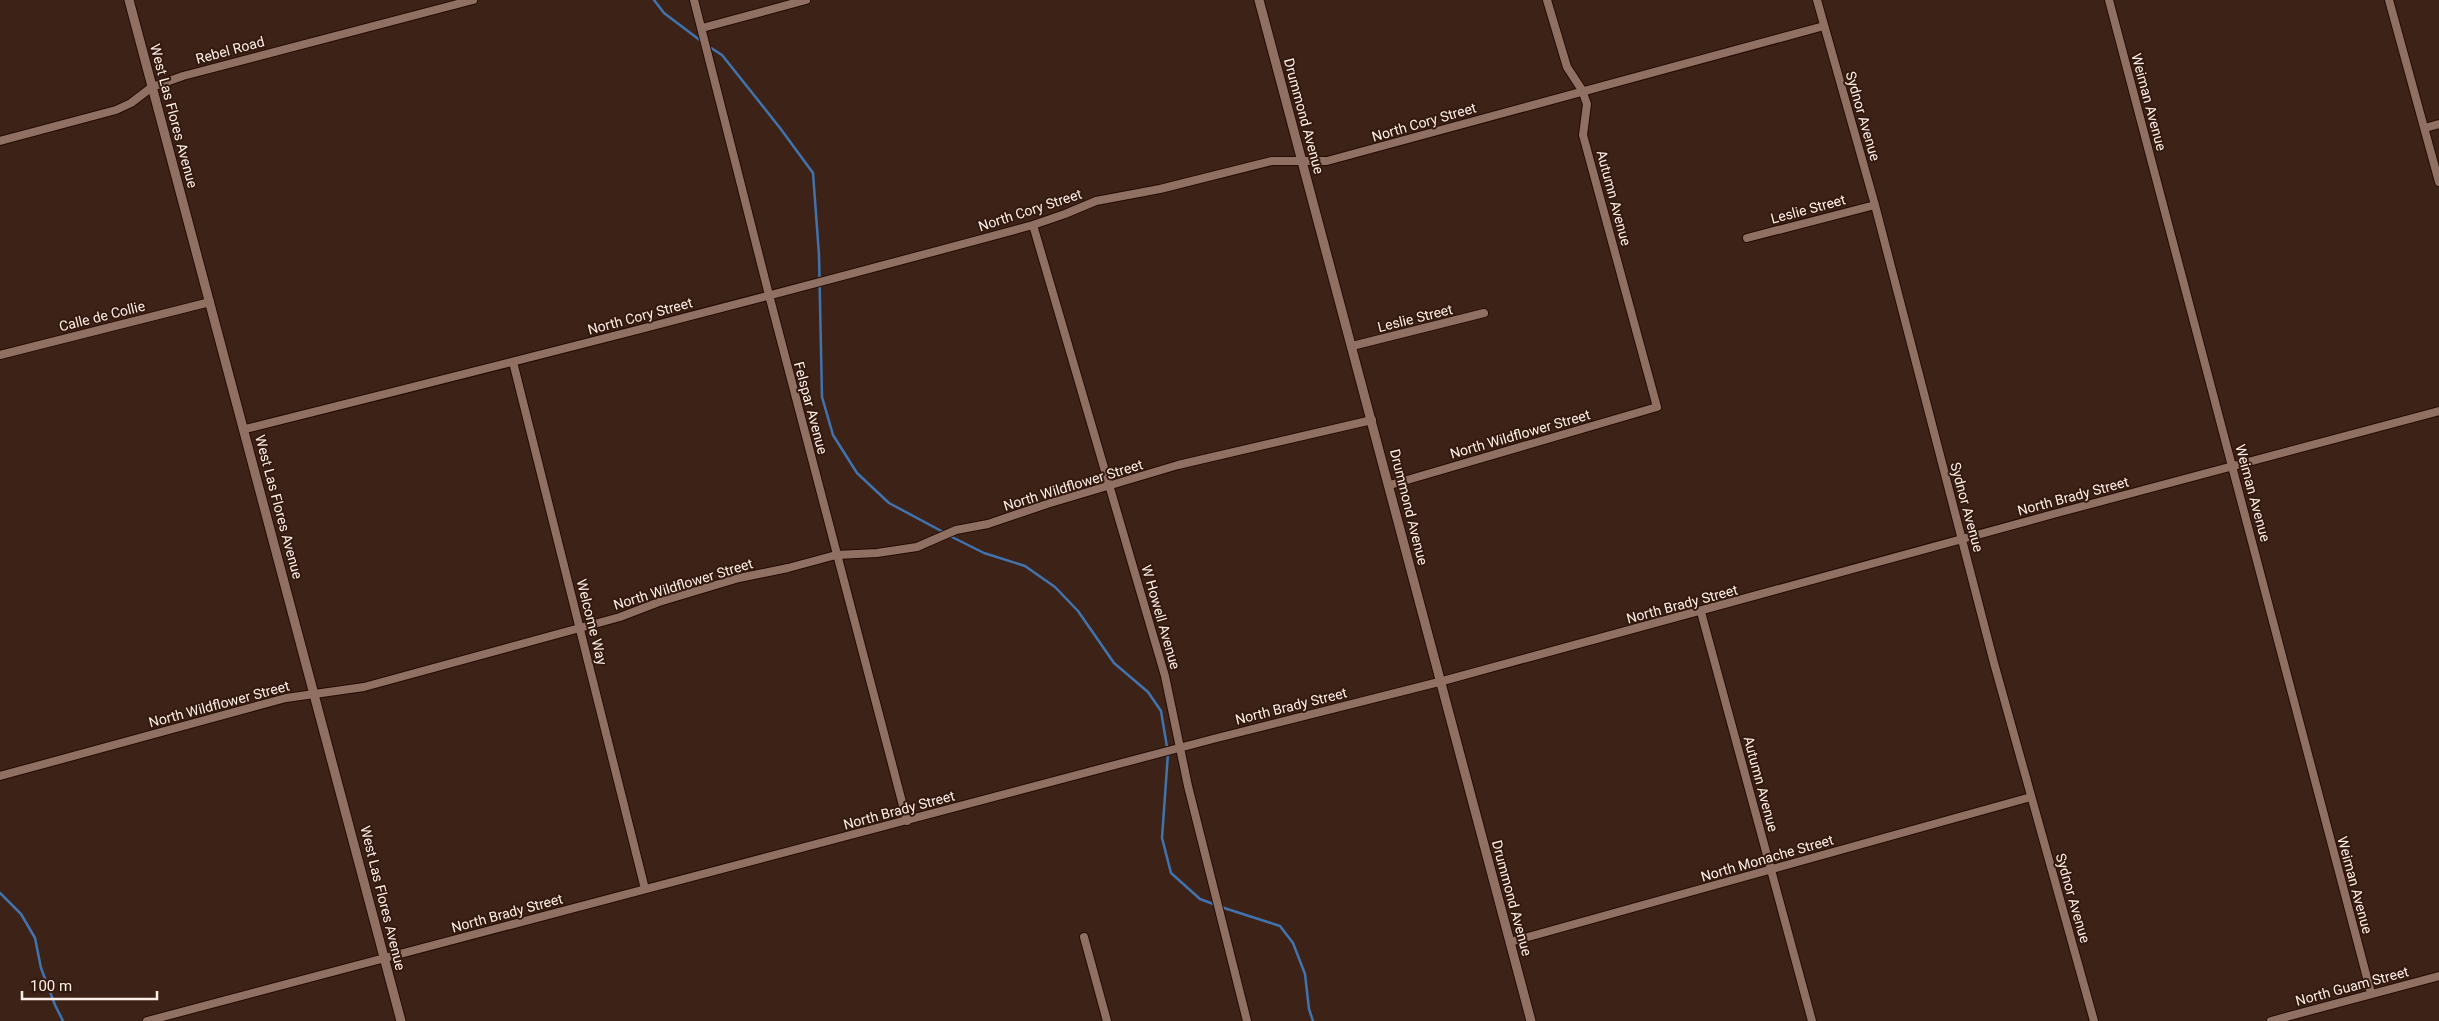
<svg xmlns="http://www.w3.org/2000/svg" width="2439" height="1021" viewBox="0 0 2439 1021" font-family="Roboto,sans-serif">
	<rect width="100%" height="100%" fill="#3d2317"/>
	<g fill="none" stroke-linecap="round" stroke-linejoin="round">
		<path stroke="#4173af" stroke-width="2.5" d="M654,0l10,13 37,28
			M708,46l14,9 58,73 33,45 6,82 3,142 11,38 24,38 32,30 56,30
			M950,536l34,17 41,13 30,21 23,24 36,52 34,29 13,19 7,42 -6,85 9,35 29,26 16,6
			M0,893l21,21 14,24 6,30 14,37 8,16
			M1221,907l59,19 13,17 12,31 4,35 4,12"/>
		<defs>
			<path id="minor" d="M694,0l75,295 138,526
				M1817,0l58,205 119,458 100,358
				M2109,0l262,993
				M2389,0l50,182
				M702,28l104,-28
				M2425,128l14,-4
				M0,141l116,-31 15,-7 21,-16 31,-11 290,-76
				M1033,225l132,451 23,110 59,235
				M1747,238l128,-33
				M1352,346l132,-33
				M0,355l210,-53
				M513,362l132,527
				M245,429c263,-65 526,-133 788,-204l32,-11 31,-13 64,-12 112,-28h55l497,-135
				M1390,485l267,-78 -74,-272 4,-31 -5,-14 -15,-23 -20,-67
				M1701,612l111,409
				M0,776l286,-78 78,-11 256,-70 39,-15 80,-24 49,-10 48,-13 41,-2 40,-6 39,-17 32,-6 59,-20 131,-39 194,-45
				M1084,937l23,84
				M1510,942l521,-145
				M147,1021l1066,-282 226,-57 618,-169 382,-102
				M2271,1021l168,-45"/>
			<path id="tertiary" d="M129,0l272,1021
				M1259,0l272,1021"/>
		</defs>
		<use href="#minor" stroke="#230b03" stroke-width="10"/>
		<use href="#tertiary" stroke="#230b03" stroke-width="11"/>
		<use href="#minor" stroke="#907063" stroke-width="8"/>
		<use href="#tertiary" stroke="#907063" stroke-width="9"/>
	</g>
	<g text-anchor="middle" stroke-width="4" stroke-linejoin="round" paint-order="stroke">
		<g font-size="14" fill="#fdefe8" stroke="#33190e">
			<text transform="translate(230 50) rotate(-15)" y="5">Rebel Road</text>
			<text transform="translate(2149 102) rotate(75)" y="5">Weiman Avenue</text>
			<text transform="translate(174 116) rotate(75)" y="5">West Las Flores Avenue</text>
			<text transform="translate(1304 116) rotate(75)" y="5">Drummond Avenue</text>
			<text transform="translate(1863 116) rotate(74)" y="5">Sydnor Avenue</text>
			<text transform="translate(1424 122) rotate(-16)" y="5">North Cory Street</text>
			<text transform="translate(1614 198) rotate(75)" y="5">Autumn Avenue</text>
			<text transform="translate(1808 209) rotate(-15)" y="5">Leslie Street</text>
			<text transform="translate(1030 210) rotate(-18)" y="5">North Cory Street</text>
			<text transform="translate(102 316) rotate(-14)" y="5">Calle de Collie</text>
			<text transform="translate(640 316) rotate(-15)" y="5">North Cory Street</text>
			<text transform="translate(1415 318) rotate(-14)" y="5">Leslie Street</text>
			<text transform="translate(811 408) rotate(75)" y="5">Felspar Avenue</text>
			<text transform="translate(1520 434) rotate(-16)" y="5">North Wildflower Street</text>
			<text transform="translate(1073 485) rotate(-17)" y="5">North Wildflower Street</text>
			<text transform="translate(2253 493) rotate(75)" y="5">Weiman Avenue</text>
			<text transform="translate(2073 496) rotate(-15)" y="5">North Brady Street</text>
			<text transform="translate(279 507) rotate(75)" y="5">West Las Flores Avenue</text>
			<text transform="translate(1409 507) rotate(76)" y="5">Drummond Avenue</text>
			<text transform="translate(1967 507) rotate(75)" y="5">Sydnor Avenue</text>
			<text transform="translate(683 584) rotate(-17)" y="5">North Wildflower Street</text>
			<text transform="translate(1682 604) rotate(-15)" y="5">North Brady Street</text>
			<text transform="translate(1161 617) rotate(74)" y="5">W Howell Avenue</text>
			<text transform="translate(592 622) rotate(76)" y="5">Welcome Way</text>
			<text transform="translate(219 704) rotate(-15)" y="5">North Wildflower Street</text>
			<text transform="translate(1291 706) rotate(-14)" y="5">North Brady Street</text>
			<text transform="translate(1761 784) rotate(75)" y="5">Autumn Avenue</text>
			<text transform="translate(899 810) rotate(-15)" y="5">North Brady Street</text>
			<text transform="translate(1767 858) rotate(-16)" y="5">North Monache Street</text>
			<text transform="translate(2355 885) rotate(75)" y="5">Weiman Avenue</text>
			<text transform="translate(383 898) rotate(76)" y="5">West Las Flores Avenue</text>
			<text transform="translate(1512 898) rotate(75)" y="5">Drummond Avenue</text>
			<text transform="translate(2073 898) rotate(74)" y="5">Sydnor Avenue</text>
			<text transform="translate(507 913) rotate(-15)" y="5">North Brady Street</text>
			<text transform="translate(2352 986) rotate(-15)" y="5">North Guam Street</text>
		</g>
	</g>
	<path d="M22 991v8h135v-8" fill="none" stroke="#fdefe8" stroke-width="2.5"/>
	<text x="30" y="991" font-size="15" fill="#fdefe8" stroke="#33190e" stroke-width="4" paint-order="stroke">100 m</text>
</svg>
